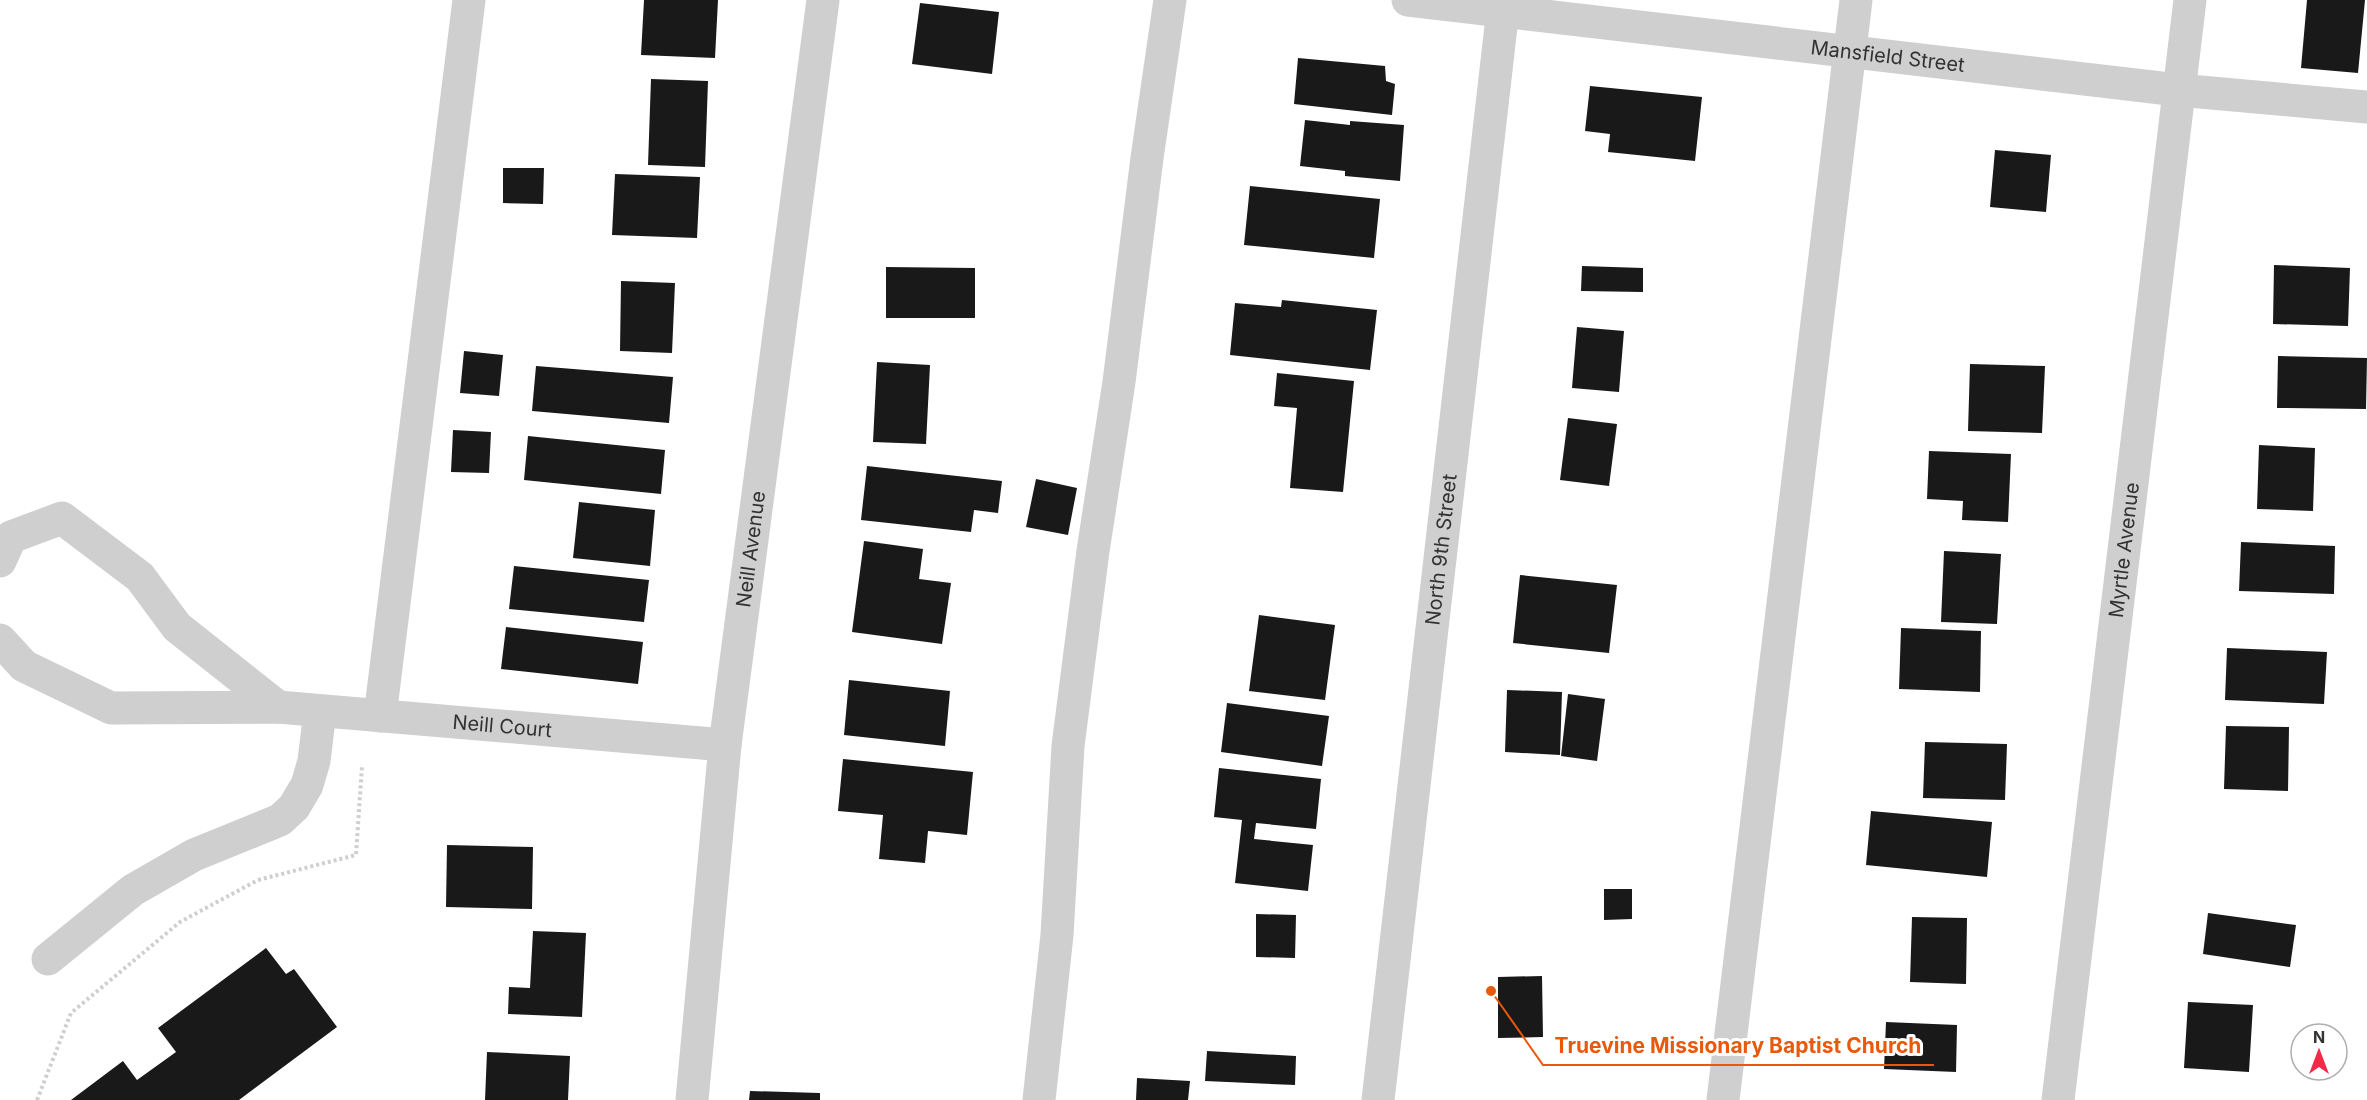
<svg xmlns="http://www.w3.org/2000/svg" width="2367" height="1100" viewBox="0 0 2367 1100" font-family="Inter,sans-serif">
	<rect width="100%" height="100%" fill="#fff"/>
	<path fill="#191919" d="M644,0h74l-3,58 -74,-3z
		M2307,0h58l-7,73 -57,-5z
		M920,3l79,9 -7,62 -80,-10z
		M1298,58l87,8 1,15 9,3 -3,31 -98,-11z
		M651,79l57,2 -3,86 -57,-2z
		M1590,86l112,11 -7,64 -87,-9 2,-18 -25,-3z
		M1305,120l45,5v-4l54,4 -4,56 -55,-5v-5l-45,-5z
		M1995,150l56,5 -5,57 -56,-5z
		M503,168h41l-1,36 -40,-1z
		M615,174l85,3 -3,61 -85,-3z
		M1250,186l130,13 -6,59 -130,-13z
		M2274,265l76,3 -2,58 -75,-2z
		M1582,266l61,2v24l-62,-1z
		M886,267l89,1v50h-89z
		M621,281l54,2 -3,70 -52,-2z
		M1282,300l95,10 -7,60 -140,-15 5,-52 46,4z
		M1577,327l47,4 -5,61 -47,-4z
		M464,351l39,4 -4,41 -39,-3z
		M2278,356l89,2 -1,51 -89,-1z
		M877,362l53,3 -4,79 -53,-2z
		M1970,364l75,2 -3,67 -74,-2z
		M536,366l137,11 -4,46 -137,-12z
		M1277,373l77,8 -11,111 -53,-4 7,-80 -23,-2z
		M1568,418l49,6 -8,62 -49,-6z
		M453,430l38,2 -2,41 -38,-1z
		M528,436l137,14 -4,44 -137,-14z
		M2259,445l56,3 -2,63 -56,-2z
		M1929,451l82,3 -3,68 -46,-2 1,-19 -36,-2z
		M867,466l135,15 -4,32 -24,-3 -3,22 -110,-12z
		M1036,479l41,9 -9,47 -42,-8z
		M579,502l76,8 -5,56 -77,-8z
		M864,541l59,8 -4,30 32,4 -9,61 -90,-12z
		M2241,542l94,4 -1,48 -95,-3z
		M1944,551l57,3 -4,70 -56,-2z
		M514,566l135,14 -5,42 -135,-13z
		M1520,575l97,10 -8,68 -96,-10z
		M1259,615l76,10 -10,75 -76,-9z
		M506,627l137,15 -5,42 -137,-15z
		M1901,628l80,3 -1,61 -81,-3z
		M2227,648l100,4 -3,52 -99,-4z
		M849,680l101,11 -5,55 -101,-11z
		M1507,690l55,2 -2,63 -55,-3z
		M1568,694l37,5 -8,62 -36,-5z
		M1227,703l102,13 -7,50 -101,-14z
		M2226,726l63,1 -1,64 -64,-2z
		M1925,742l82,2 -2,56 -82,-2z
		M843,759l130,13 -6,63 -39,-4 -3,32 -46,-4 4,-44 -45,-4z
		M1219,768l102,11 -5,50 -60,-6 -2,16 59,6 -5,46 -73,-8 7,-63 -28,-3z
		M1871,811l121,11 -5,55 -121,-12z
		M447,845l86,2 -1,62 -86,-2z
		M1604,889h28v30l-28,1z
		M2208,913l88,12 -6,42 -87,-13z
		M1256,914l40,1 -1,43 -39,-1z
		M1912,917l55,1 -1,66 -56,-2z
		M533,931l53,2 -4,84 -74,-3 1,-27 21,1z
		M266,948l20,26 8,-5 43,58 -98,73h-168l52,-39 14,19 39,-28 -18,-24z
		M1542,976l1,61 -45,1v-61z
		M2188,1002l65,3 -4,67 -65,-4z
		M1886,1022l71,3 -1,47 -72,-3z
		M1207,1051l89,5 -1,29 -90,-4z
		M487,1052l83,4 -2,44h-83z
		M1137,1078l53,3 -2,19h-52z
		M750,1091l70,2v7h-71z"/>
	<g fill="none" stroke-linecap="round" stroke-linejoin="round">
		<path stroke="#cfcfcf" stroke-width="4" stroke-dasharray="3 3" stroke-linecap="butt" d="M37,1100l34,-87 109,-91 78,-42 98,-25 6,-89"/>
		<g stroke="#cfcfcf" stroke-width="33">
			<path id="s1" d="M1408,0l770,90 189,17"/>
			<path d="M0,561l11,-24 51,-19 78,59 37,50 101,80"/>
			<path id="s2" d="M0,640l24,26 87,42 167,-1 447,38"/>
			<path d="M380,716l89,-716"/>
			<path d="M48,959l85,-69 61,-35 86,-35 14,-13 13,-22 7,-24 6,-50"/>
			<path id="s3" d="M692,1100l33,-355 98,-745"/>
			<path d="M1039,1100l18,-165 11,-189 25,-195 26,-169 28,-224 23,-158"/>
			<path id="s4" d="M1378,1100l126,-1100"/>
			<path d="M1723,1100l133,-1100"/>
			<path id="s5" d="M2058,1100l132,-1100"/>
		</g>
	</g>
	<g text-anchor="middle" stroke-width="6" stroke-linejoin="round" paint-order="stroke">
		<g font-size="20" fill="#323232" stroke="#fff">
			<text dy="7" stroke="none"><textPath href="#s1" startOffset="483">Mansfield Street</textPath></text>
			<text dy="7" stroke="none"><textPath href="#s3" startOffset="554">Neill Avenue</textPath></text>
			<text dy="7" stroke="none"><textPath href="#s4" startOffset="554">North 9th Street</textPath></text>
			<text dy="7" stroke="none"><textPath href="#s5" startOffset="554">Myrtle Avenue</textPath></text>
			<text dy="7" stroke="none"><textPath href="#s2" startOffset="524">Neill Court</textPath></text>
		</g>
	</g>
	<path fill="none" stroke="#e8590c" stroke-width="2" d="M1491 991L1543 1065H1934"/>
	<circle fill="#e8590c" stroke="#fff" stroke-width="2" cx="1491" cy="991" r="6"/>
	<g font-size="21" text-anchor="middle" font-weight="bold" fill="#e8590c" stroke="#fff" stroke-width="6" stroke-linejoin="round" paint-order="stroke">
		<text x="1738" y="1053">Truevine Missionary Baptist Church</text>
	</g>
	<g transform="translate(2319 1052)"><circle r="28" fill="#ffffff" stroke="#adadad" stroke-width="1.5"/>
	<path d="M0-4.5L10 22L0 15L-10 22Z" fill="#f22b4b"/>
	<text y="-9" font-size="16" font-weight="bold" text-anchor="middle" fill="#323232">N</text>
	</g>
</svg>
